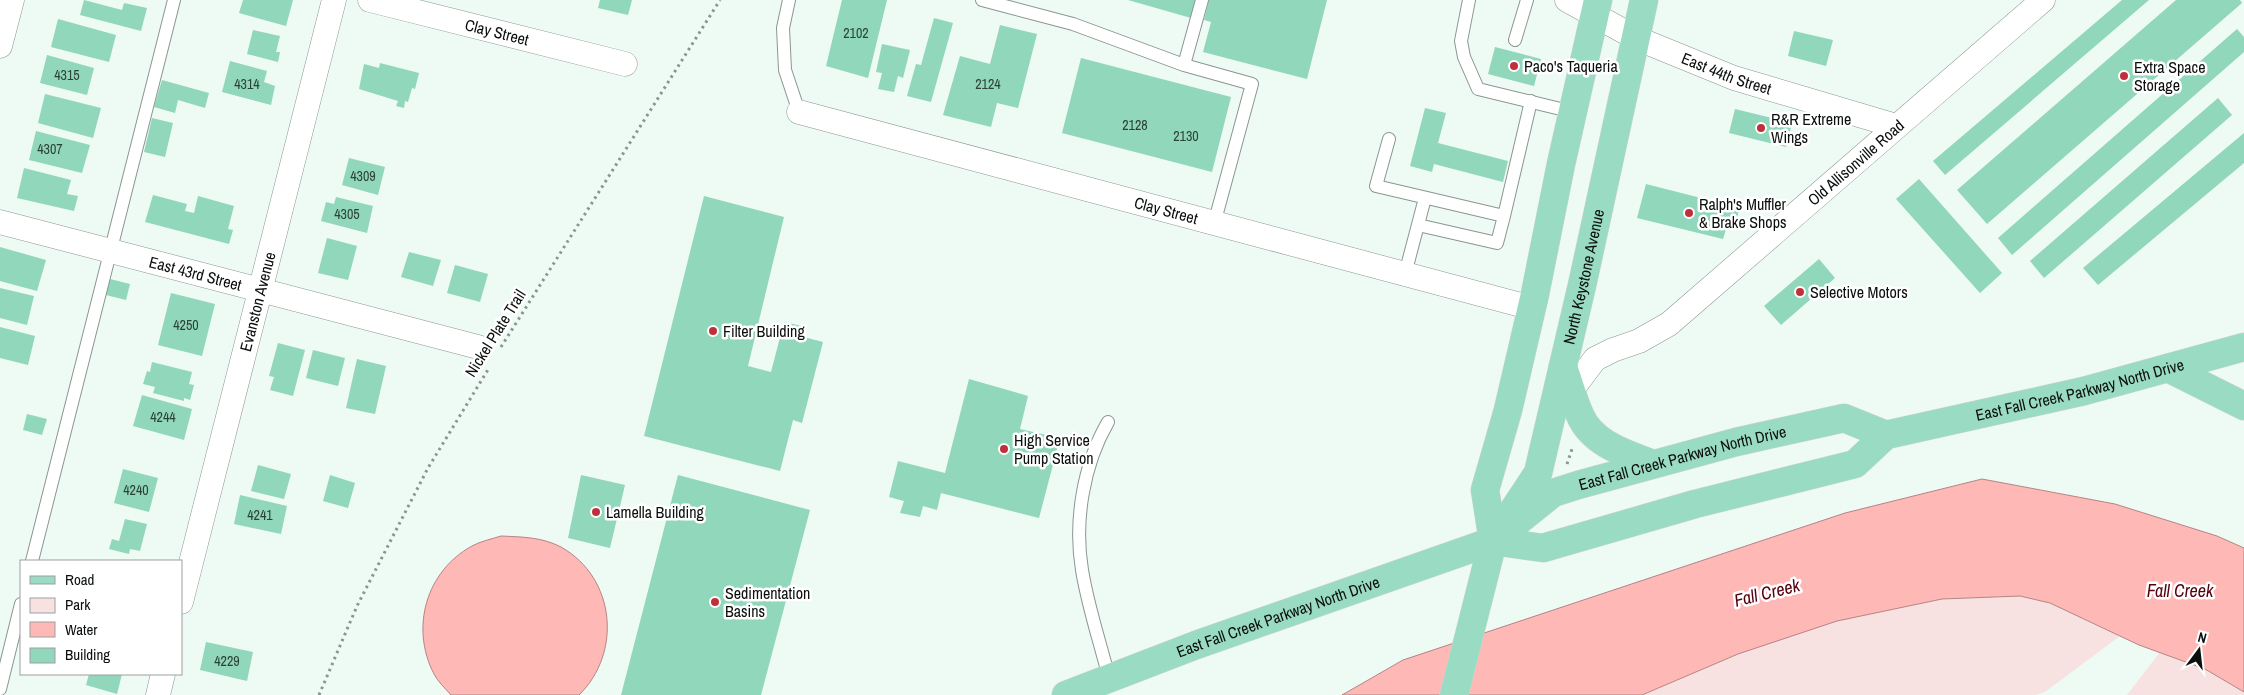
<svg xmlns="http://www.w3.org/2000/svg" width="2244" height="695" viewBox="0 0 2244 695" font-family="'Archivo Narrow',sans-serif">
	<rect width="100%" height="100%" fill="#eefaf4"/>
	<path fill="#f8e2e1" d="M2021,596l29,7 70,33 -75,56 -10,3h-393l96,-41 99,-33 105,-22z
		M2160,652l45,17 39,23v3h-117z"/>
	<path fill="#feb8b5" stroke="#b58583" d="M1982,479l133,25 102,32 27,12v144l-39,-23 -66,-24 -89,-42 -30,-7 -78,3 -105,22 -99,33 -96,41h-300l61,-35 442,-147z
		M501,536c21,1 41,1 60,11 55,31 61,106 18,148h-128c-6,-7 -13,-13 -17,-21 -24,-46 -8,-103 38,-128 9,-5 20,-7 29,-10z"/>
	<path fill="#90d7bb" d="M84,0l38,10 2,-7 23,5 -6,23 -61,-16z
		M243,0h50l-7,26 -47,-13z
		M600,0h32l-4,15 -30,-7z
		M842,0h45l-19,78 -42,-12z
		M1128,0h67l-4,18z
		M1209,0h118l-20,79 -104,-27 8,-30 -7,-2z
		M2122,0h27l-204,175 -12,-14z
		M2176,0h64l2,3 -255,221 -30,-34z
		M934,18l19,5 -22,79 -24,-6 9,-32 5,1z
		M58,19l58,16 -7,27 -58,-15z
		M1000,25l37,9 -19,74 -21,-5 -6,24 -48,-12 17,-59 30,8z
		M2237,29l7,8v15l-232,203 -14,-17z
		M253,30l27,6 -4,16h4l-2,10 -31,-8z
		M1794,31l39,9 -7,26 -38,-10z
		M882,44l28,6 -7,28 -5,-2 -4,16 -16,-3 4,-16 -6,-1z
		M1495,47l46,12 -7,27 -46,-12z
		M47,55l47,13 -7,27 -47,-12z
		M1081,58l150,39 -19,75 -150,-39z
		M230,61l37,10 -3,11 11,4 -4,19 -49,-13z
		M380,63l39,10 -4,16 -3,-1 -4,14 -3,-1 -1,7 -8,-2 2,-5 -39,-12 5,-25 15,4z
		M162,80l47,13 -4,15 -27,-8 -3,13 -21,-6z
		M45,94l56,14 -8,30 -55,-15z
		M2218,98l14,17 -188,163 -14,-17z
		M1425,108l21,5 -8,30 70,18 -5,21 -69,-18 -2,8 -22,-6z
		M1735,109l57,14 -6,24 -57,-14z
		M152,118l21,5 -8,34 -21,-5z
		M36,131l54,14 -8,28 -53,-13z
		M2244,133v30l-146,122 -15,-17z
		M349,158l36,9 -7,28 -36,-10z
		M24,168l47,12 -4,14 11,2 -4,15 -57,-13z
		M1919,179l83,94 -22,20 -84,-94z
		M1646,184l94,24 -4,13 -10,8 -3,10 -86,-21z
		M153,195l34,9 -2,7 9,2 4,-17 36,10 -6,23 5,1 -4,14 -84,-22z
		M704,196l80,21 -36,149 23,6 13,-50 18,4 -2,10 23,6 -21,81 -9,-3 -13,51 -136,-35z
		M336,197l37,9 -6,27 -46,-12 5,-19 8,2z
		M327,238l30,8 -9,34 -30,-7z
		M0,247l46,13 -9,31 -37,-10z
		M409,252l32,8 -8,26 -32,-9z
		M1819,259l16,19 -54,47 -17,-19z
		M455,265l33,9 -8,28 -33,-9z
		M110,279l20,5 -4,16 -20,-5z
		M0,288l34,8 -7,29 -27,-7z
		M171,293l44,11 -13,52 -44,-11z
		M0,327l35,9 -7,29 -28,-7z
		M278,343l27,7 -12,46 -23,-6 4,-13 -5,-1z
		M313,350l32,8 -7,28 -32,-8z
		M357,359l29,7 -11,48 -29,-6z
		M152,362l40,10 -3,12 5,1 -4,15 -6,-2v3l-31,-8 2,-6 -12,-3 4,-13 3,1z
		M969,379l59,17 -8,33 40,9 -21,80 -98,-25 -4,17 -14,-4 -3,11 -20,-4 4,-12 -15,-4 9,-36 47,12z
		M142,395l50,14 -8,31 -51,-14z
		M27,414l20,5 -5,16 -19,-5z
		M258,465l33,9 -7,25 -33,-8z
		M123,469l35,9 -9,34 -35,-9z
		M330,475l25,8 -7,25 -25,-7z
		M581,475l44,10 -15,63 -42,-10z
		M678,475l132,35 -49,185h-140z
		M240,495l47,11 -6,28 -47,-10z
		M125,519l22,5 -7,27 -10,-2 -1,5 -20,-5 3,-10 7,2z
		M206,642l47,10 -6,29 -47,-11z
		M89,674h33l-5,20 -31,-9z"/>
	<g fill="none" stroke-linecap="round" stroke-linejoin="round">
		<defs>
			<path id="service" d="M789,0l-6,28 2,42 14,42
				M982,0l91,24 111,41
				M1202,0l-18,65 68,19 -38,140
				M1469,0l-8,41 3,16 14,32 95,23
				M1515,40l12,-40
				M1389,139l-13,47 128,30 27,-115
				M1418,225l79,18 7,-27
				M1405,274l20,-76
				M1108,422c-25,43 -34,100 -26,148 6,37 18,72 27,108
				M32,561l142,-561
				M0,689l21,-85"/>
			<g id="minor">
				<path id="s1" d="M370,0l255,64"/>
				<path id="s2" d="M1567,0l69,38 98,40 162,48"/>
				<path d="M0,46l12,-46"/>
				<path id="s3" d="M799,112l733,196"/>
				<path id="s4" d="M0,222l478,125"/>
				<path id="s5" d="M1562,403l33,-44 18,-9 26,-9 30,-17 374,-324"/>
				<path id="s6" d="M181,602l153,-602"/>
				<path d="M158,695l5,-21"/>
			</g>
			<g id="primary">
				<path d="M1563,367c6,16 10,33 17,48 12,29 47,39 73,49"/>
				<path d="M2168,368l76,38"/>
				<path id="s7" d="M1493,541l50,7 152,-44 160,-40 31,-29 198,-44 160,-44"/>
				<path d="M1493,541l-8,-51 23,-80 27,-116 26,-130 37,-164"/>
				<path id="s8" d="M1066,695l130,-50 297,-104 60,-48 25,-8 158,-43 108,-24 42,17"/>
				<path id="s9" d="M1454,695l39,-154 45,-68 45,-192 61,-281"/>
			</g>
		</defs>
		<use href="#service" stroke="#8b9691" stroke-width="14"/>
		<use href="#minor" stroke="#8b9691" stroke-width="25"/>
		<use href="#primary" stroke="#d3d4d3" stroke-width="29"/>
		<path stroke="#8c9490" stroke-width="3" stroke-dasharray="2.5 4" stroke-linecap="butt" d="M501,347l219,-347
			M1567,464l6,-18
			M319,695l38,-89 71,-138 61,-100"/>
		<use href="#service" stroke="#fff" stroke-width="12"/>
		<use href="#minor" stroke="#fff" stroke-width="24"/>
		<use href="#primary" stroke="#9adbc4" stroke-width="28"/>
	</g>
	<g fill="#bf2f3c" stroke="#fff" stroke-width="2">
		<circle cx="1514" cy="66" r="5"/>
		<circle cx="2124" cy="76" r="5"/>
		<circle cx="1761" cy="128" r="5"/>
		<circle cx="1689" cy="213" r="5"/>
		<circle cx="1800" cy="292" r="5"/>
		<circle cx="713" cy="331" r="5"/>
		<circle cx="1004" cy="449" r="5"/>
		<circle cx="596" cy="512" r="5"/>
		<circle cx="715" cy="602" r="5"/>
	</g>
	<g text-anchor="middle" stroke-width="5" stroke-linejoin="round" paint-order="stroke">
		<g font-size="14" fill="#2c4138">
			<text x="856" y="38">2102</text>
			<text x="67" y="80">4315</text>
			<text x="247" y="89">4314</text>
			<text x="988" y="89">2124</text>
			<text x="1135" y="130">2128</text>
			<text x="1186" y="141">2130</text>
			<text x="50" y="154">4307</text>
			<text x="363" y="181">4309</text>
			<text x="347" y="219">4305</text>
			<text x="186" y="330">4250</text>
			<text x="163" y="422">4244</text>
			<text x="136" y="495">4240</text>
			<text x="260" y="520">4241</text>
			<text x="227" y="666">4229</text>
		</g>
		<g font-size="16" fill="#0b0f0d" stroke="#fff">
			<text dy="6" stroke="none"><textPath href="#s1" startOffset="131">Clay Street</textPath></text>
			<text dy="6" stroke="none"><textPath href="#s2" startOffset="176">East 44th Street</textPath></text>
			<text dy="6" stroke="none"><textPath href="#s5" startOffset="384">Old Allisonville Road</textPath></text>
			<text dy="6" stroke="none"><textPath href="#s3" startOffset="380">Clay Street</textPath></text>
			<text dy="6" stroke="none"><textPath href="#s4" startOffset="202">East 43rd Street</textPath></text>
			<text dy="6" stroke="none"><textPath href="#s9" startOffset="442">North Keystone Avenue</textPath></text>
			<text dy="6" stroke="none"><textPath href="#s6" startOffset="310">Evanston Avenue</textPath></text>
			<text transform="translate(495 333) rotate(-58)" y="6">Nickel Plate Trail</text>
			<text dy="6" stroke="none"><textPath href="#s7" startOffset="615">East Fall Creek Parkway North Drive</textPath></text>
			<text dy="6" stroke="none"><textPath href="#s8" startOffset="665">East Fall Creek Parkway North Drive</textPath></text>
			<text dy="6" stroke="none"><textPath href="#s8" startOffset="226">East Fall Creek Parkway North Drive</textPath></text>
		</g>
		<g font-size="16" fill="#0b0f0d" stroke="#fff" text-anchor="start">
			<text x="1524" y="72">Paco's Taqueria</text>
			<text x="2134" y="73">Extra Space<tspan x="2134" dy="18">Storage</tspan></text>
			<text x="1771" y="125">R&amp;R Extreme<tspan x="1771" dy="18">Wings</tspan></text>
			<text x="1699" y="210">Ralph's Muffler<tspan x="1699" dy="18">&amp; Brake Shops</tspan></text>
			<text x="1810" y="298">Selective Motors</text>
			<text x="723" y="337">Filter Building</text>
			<text x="1014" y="446">High Service<tspan x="1014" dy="18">Pump Station</tspan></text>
			<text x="606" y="518">Lamella Building</text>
			<text x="725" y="599">Sedimentation<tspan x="725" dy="18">Basins</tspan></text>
		</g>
		<g font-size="18" font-style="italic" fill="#55020f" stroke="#fff">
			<text x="2180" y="597">Fall Creek</text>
			<text transform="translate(1767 593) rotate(-14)" y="6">Fall Creek</text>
		</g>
	</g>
	<rect x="20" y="560" width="162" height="115" fill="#ffffff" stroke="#9d9f9e"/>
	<rect x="30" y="576" width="25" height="8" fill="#9adbc4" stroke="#9d9f9e"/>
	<text x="65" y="585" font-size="15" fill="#0b0f0d">Road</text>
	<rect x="30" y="598" width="25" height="15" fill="#f8e2e1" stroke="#9d9f9e"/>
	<text x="65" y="610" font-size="15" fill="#0b0f0d">Park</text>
	<rect x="30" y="622" width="25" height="15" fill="#feb8b5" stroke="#9d9f9e"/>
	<text x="65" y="635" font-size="15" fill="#0b0f0d">Water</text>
	<rect x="30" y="648" width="25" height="15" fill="#90d7bb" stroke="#9d9f9e"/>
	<text x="65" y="660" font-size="15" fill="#0b0f0d">Building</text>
	<g transform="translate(2199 650) rotate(15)" stroke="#ffffff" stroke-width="4" paint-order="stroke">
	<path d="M0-4L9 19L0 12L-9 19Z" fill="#0b0f0d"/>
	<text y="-8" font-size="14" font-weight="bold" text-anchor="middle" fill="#0b0f0d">N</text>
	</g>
</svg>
